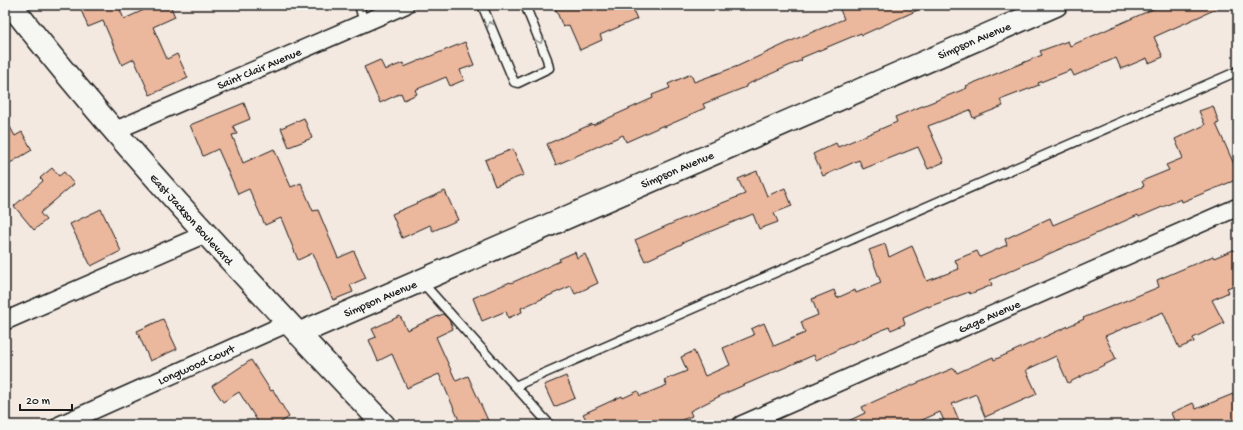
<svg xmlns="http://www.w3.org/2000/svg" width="1243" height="430" viewBox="0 0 1243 430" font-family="'Gochi Hand',sans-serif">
	<rect width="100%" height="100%" fill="#f4e9e1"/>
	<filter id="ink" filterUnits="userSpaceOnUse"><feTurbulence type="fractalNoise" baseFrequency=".025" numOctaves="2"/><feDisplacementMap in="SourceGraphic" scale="8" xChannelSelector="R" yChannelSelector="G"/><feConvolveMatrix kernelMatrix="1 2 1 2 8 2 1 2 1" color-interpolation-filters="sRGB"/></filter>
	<g filter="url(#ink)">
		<path fill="#ebb79d" stroke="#1c1c1c" d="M79,5h39l6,14 31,-14h15l5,12 -22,10 14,32 10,-5 11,24 -38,17 -16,-36 -12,6 -19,-44 -15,6z
			M554,5h77l6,14 -37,16 2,5 -22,10 -11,-25 -6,2z
			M838,5h20l2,5 11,-5h58l-67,30 -1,-2 -60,25 1,2 -56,25v2l-43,17 2,4 -16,7v1l-25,11v-2l-38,17 -3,-7 -67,30 -9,-21 45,-20 1,1 60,-27 -1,-3 18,-7 -2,-4 23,-10 3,8 44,-16 60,-28 46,-19z
			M1162,5h63l-71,32 9,20 -14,6 -2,-5 -26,11 -5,-11 -42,18 -3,-6 -33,13 1,2 -39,15 3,6 -30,12 -3,-8 -42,16 16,36 -16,7 -10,-22 -55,22 -4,-9 -36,16 -10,-22 23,-11 2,4 59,-25 -2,-5 72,-29 -1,-2 76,-31 -2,-4 28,-10 2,5z
			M465,42l9,23 -14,5 4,10 -14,6 -4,-9 -31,13 2,4 -13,6 -3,-7 -21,10 -16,-36 16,-7 5,10 18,-7 1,4z
			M244,103l6,16 -17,7 4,8 -5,1 11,28 31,-14 17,38 10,-4 12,28 5,-1 20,48 16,-7 12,27 -16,7 3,7 -20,8 -20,-47 -15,7 -17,-42 -16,7 -16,-36 -11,5 -20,-45 -15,7 -13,-31z
			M1213,106l6,17 -3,1 22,49v6l-56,23 -1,-3 -42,18 -1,-2 -67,30v-1l-81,36 2,5 -22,9 -1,-2 -41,15v-1l-25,11 2,7 -14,6 -2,-3 -53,23v1l-20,9 -2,-5 -86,37 -38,19 2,5 -23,9h-80l-6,-11 39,-18 1,2 15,-7 2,5 27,-11 -3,-5 23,-9 -6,-14 13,-6 11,25 25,-11 -7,-17 31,-13 -3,-6 13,-6 10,23 31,-13 -4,-11 17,-7 -6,-16 22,-9 3,8 18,-8 1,3 25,-10 -12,-33 16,-6 4,13 23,-11 15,35 32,-12 -4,-9 22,-9 3,6 27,-12 -2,-6 45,-21 3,7 91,-39 -2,-5 27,-11 -3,-5 17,-7 -8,-19 30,-14 -6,-14z
			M5,118l10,18 7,-4 10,18 -27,16z
			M304,118l8,20 -23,9 -8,-19z
			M513,149l11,26 -29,11 -10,-26z
			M52,168l7,8 5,-4 10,12 -34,29 6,7 -12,10 -20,-24 29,-25 -3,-3z
			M757,171l10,25 18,-8 7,18 -18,7 4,9 -19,7 -6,-15 -71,29v1l-37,17 -10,-21 47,-21 63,-25 -7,-15z
			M445,191l13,29 -25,11 -3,-6 -28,13 -10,-24z
			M101,209l20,42 -30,15 -21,-42z
			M1238,248v36l-11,4 2,4 -17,8 12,23 -31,15 1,4 -15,6 -16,-36 -58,24 11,23 -48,24 -12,-27 -30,14 11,24 -52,23 -9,-23 -24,10 9,21h-15l-6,-13 -29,13h-71l25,-12 -3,-6 22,-10 70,-29 3,5 36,-16 1,3 90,-41 -1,-1 76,-31 -2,-7 56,-24 1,2z
			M575,252l2,6 8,-4 13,29 -23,11 -4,-8 -50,22 1,4 -14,6 -2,-7 -24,10 -9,-23 37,-16 1,1 49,-22 -1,-2z
			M443,314l6,6 4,9 -17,8 20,44 12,-5 22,49h-29l-22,-51 -32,14 -15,-34 -14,7 -9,-21 7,-3 -4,-8 28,-13 7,14z
			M163,319l14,30 -27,12 -13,-30z
			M251,360l20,31 2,-1 16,27 -12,8h-17l-21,-33 -16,10 -11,-16z
			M566,376l9,22 -21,9 -10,-22z
			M1233,394l5,13v18h-62l-5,-12 22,-10 3,6z"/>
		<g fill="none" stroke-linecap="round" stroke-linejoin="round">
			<defs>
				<path id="lane" d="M359,5l5,18
					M482,5l32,77 4,1 31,-15 -2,-9 -22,-54
					M421,281l129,144
					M515,386l723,-315"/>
				<path id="street" d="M114,131l291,-126
					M5,321l200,-87
					M60,425l228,-102
					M741,425l497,-218"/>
				<path id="secondary" d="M11,5c115,148 245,283 373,420
					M298,334l758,-329"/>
			</defs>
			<use href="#lane" stroke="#1c1c1c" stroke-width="11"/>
			<use href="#street" stroke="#1c1c1c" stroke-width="20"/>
			<use href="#secondary" stroke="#1c1c1c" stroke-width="25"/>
			<use href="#lane" stroke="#f6f6f2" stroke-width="8"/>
			<use href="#street" stroke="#f6f6f2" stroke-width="17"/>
			<use href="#secondary" stroke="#f6f6f2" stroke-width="22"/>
		</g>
		<defs><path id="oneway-chevron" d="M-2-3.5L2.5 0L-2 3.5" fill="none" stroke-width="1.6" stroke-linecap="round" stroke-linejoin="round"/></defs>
		<g stroke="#949492">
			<use href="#oneway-chevron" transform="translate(490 24) rotate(-113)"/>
			<use href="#oneway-chevron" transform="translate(540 41) rotate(68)"/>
		</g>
	</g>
	<g text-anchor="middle" stroke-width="3" stroke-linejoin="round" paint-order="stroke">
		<g font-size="12" fill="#1c1c1c" stroke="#f6f6f2">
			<text transform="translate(974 40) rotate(-23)" y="4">Simpson Avenue</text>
			<text transform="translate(259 68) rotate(-23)" y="4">Saint Clair Avenue</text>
			<text transform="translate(677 169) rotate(-23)" y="4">Simpson Avenue</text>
			<text transform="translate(192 219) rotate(48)" y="4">East Jackson Boulevard</text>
			<text transform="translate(380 298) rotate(-23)" y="4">Simpson Avenue</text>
			<text transform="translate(989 316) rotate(-24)" y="4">Gage Avenue</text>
			<text transform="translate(196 364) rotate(-24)" y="4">Longwood Court</text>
		</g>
	</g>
	<rect width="1243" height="430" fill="none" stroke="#f6f6f2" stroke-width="20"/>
	<rect x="10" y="10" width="1223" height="410" fill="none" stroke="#1c1c1c" stroke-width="1.5" filter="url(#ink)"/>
	<path d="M20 404v6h52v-6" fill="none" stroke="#1c1c1c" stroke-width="2"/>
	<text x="26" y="404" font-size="12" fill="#1c1c1c" stroke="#f6f6f2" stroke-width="3" paint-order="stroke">20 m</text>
</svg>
